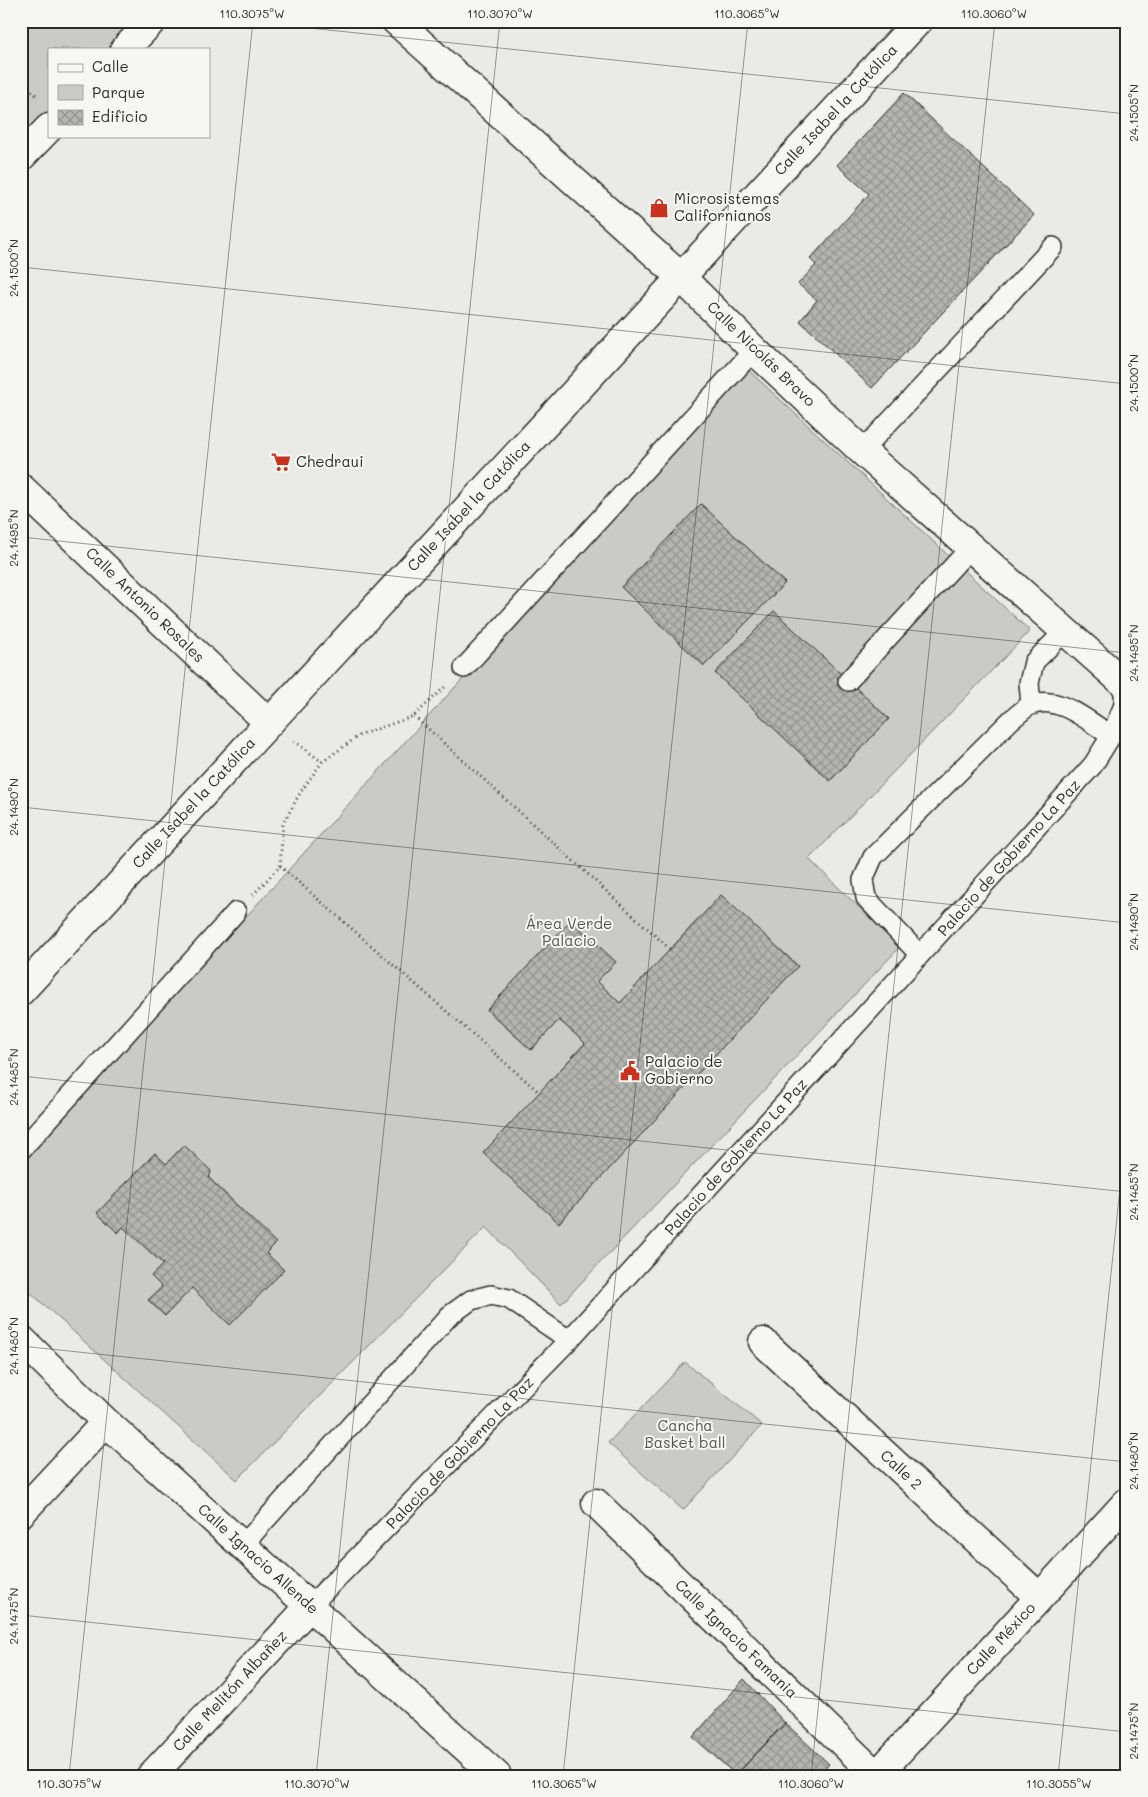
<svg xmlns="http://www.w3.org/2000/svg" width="1148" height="1797" viewBox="0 0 1148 1797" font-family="Mali,sans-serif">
	<defs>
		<pattern id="building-cross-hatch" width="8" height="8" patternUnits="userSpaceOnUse" patternTransform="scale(1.25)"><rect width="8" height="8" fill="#b4b4b1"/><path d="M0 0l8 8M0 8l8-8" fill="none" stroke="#939390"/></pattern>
	</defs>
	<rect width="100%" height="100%" fill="#eaeae6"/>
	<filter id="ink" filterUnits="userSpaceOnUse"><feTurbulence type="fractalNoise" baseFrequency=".02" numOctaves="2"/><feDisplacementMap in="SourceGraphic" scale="10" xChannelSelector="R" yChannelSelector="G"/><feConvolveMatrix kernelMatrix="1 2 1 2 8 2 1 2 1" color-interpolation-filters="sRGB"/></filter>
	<g filter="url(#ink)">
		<path fill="#cacac7" stroke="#7a7a79" d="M21,21h114l-26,28h-60v65l-28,30z
			M746,368l284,263 -221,228 91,88 -339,357 -75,-77 -249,253 -216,-196v-119l179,-198z
			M685,1362l77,63 -79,85 -75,-67z"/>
		<path fill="url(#building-cross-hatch)" stroke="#2b2b2b" d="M904,93l130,122 -162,173 -72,-67 17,-21 -19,-16 18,-19 -6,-6 59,-65 -32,-29z
			M701,504l84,79 -81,83 -83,-79z
			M774,611l115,108 -59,62 -115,-108z
			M721,895l77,71 -239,257 -76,-70 102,-110 -26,-23 -28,30 -44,-40 84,-90 45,42 -19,19 23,22z
			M184,1145l27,26 -2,7 67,65 -10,10 18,17 -54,55 -38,-37 -27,28 -17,-16 14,-13 -11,-11 12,-12 -40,-37 -5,6 -21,-20 58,-60 11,11z
			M744,1679l41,44 -49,52 -43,-38z
			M785,1723l44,41 -10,12 -83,-1z"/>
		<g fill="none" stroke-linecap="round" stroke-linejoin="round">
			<defs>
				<path id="service" d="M862,451l191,-204
					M464,668l290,-318
					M848,681l123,-134
					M1031,705l-2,-22 5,-21 31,-31
					M920,955l-54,-57 -3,-18 10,-23 139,-138c6,-4 12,-11 19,-14 27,-11 59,17 80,31
					M21,1150l215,-238
					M243,1545l206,-229 22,-16 20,-5 18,4 60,41
					M310,1606l259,-266 524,-575 18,-29 13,-31v-21"/>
				<path id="minor" d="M396,21l285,256 73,73 108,101 265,235
					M21,488l247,234
					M21,1339l85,83 391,354
					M763,1342l276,255
					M596,1503l280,272
					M21,1513l85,-91
					M151,1776l159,-170
					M876,1776l251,-274"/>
				<path id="tertiary" d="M125,49l27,-28
					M21,157l28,-29
					M21,991l897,-970"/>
			</defs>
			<use href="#service" stroke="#2b2b2b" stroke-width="22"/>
			<use href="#minor" stroke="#2b2b2b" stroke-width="31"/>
			<use href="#tertiary" stroke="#2b2b2b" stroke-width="31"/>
			<path stroke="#2b2b2b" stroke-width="3" stroke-dasharray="1 4" stroke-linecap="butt" d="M21,80l16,16
				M414,716l256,233
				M294,741l28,21
				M280,866l260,227
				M253,895l27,-29 3,-42 17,-31 22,-31 38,-27 54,-19 32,-30"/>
			<use href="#service" stroke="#f6f6f2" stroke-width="19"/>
			<use href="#minor" stroke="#f6f6f2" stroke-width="28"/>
			<use href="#tertiary" stroke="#f6f6f2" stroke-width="28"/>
		</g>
	</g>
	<path fill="none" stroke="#2b2b2b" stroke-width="1" stroke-opacity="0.45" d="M243,21l884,93M21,267l1106,117M21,537l1106,116M21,807l1106,116M21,1076l1106,116M21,1346l1106,116M21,1615l1106,117M69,1776l184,-1755M316,1776l184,-1755M563,1776l185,-1755M811,1776l184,-1755M1058,1776l69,-654"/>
	<defs>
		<symbol id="shop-bare" viewBox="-9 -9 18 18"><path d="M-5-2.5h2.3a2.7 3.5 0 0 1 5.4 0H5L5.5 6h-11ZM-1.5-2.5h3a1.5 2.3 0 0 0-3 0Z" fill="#c8321e" stroke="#f6f6f2" stroke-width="2.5" paint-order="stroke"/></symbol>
		<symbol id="supermarket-bare" viewBox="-9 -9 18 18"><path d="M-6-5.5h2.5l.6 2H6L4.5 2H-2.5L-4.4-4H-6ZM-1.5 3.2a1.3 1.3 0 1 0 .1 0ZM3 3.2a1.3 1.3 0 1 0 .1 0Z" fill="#c8321e" stroke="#f6f6f2" stroke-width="2.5" paint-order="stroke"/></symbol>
		<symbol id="civic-bare" viewBox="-9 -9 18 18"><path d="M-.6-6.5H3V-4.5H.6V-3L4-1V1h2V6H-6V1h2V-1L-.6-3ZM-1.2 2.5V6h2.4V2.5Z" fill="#c8321e" stroke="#f6f6f2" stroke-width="2.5" paint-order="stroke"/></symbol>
	</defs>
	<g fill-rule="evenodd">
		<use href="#shop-bare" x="645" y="194" width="28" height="28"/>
		<use href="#supermarket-bare" x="267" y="448" width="28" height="28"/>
		<use href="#civic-bare" x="616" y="1057" width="28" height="28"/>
	</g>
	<g text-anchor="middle" stroke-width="4" stroke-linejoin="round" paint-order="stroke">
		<g font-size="15" fill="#2b2b2b" stroke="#f6f6f2">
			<text transform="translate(836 110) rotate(-47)" y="5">Calle Isabel la Católica</text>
			<text transform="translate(761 354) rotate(44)" y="5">Calle Nicolás Bravo</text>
			<text transform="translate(469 506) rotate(-47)" y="5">Calle Isabel la Católica</text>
			<text transform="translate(145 605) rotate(44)" y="5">Calle Antonio Rosales</text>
			<text transform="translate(194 803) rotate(-47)" y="5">Calle Isabel la Católica</text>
			<text transform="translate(1009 858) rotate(-48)" y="5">Palacio de Gobierno La Paz</text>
			<text transform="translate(736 1157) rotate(-48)" y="5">Palacio de Gobierno La Paz</text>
			<text transform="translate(460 1453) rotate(-46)" y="5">Palacio de Gobierno La Paz</text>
			<text transform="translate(901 1470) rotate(43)" y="5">Calle 2</text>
			<text transform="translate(258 1559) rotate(42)" y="5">Calle Ignacio Allende</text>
			<text transform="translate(736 1639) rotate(44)" y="5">Calle Ignacio Famania</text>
			<text transform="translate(1001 1639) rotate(-47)" y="5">Calle México</text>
			<text transform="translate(230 1691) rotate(-47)" y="5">Calle Melitón Albañez</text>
		</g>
		<g font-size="15" fill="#2b2b2b" stroke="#f6f6f2" text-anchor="start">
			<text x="674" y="204">Microsistemas<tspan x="674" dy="17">Californianos</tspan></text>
			<text x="296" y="467">Chedraui</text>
			<text x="645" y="1067">Palacio de<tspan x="645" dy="17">Gobierno</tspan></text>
		</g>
		<g font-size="15" fill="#535352" stroke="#f6f6f2">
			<text x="569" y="929">Área Verde<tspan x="569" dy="17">Palacio</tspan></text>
			<text x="685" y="1431">Cancha<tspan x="685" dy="17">Basket ball</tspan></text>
		</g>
	</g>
	<rect width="1148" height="1797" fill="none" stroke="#f6f6f2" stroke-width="55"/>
	<rect x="48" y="48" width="162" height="90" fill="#f6f6f2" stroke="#a5a5a2"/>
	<rect x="58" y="64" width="25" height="8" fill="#f6f6f2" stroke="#a5a5a2"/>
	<text x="92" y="72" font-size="15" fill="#2b2b2b">Calle</text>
	<rect x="58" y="85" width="25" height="15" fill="#cacac7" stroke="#a5a5a2"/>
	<text x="92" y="98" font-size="15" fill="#2b2b2b">Parque</text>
	<rect x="58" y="110" width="25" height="15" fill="url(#building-cross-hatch)" stroke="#a5a5a2"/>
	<text x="92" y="122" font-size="15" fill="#2b2b2b">Edificio</text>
	<rect x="28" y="28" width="1092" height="1742" fill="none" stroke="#2b2b2b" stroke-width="2"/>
	<g font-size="12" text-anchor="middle" fill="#2b2b2b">
		<text x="252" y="18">110.3075°W</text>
		<text x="500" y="18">110.3070°W</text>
		<text x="747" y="18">110.3065°W</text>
		<text x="994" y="18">110.3060°W</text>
		<text transform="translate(1134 113) rotate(-90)" y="4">24.1505°N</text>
		<text transform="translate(14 268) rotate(-90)" y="4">24.1500°N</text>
		<text transform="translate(1134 383) rotate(-90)" y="4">24.1500°N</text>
		<text transform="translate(14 538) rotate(-90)" y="4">24.1495°N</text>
		<text transform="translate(1134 653) rotate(-90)" y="4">24.1495°N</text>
		<text transform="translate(14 807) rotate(-90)" y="4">24.1490°N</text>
		<text transform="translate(1134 922) rotate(-90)" y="4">24.1490°N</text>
		<text transform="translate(14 1077) rotate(-90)" y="4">24.1485°N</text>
		<text transform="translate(1134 1192) rotate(-90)" y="4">24.1485°N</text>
		<text transform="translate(14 1346) rotate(-90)" y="4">24.1480°N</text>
		<text transform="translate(1134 1461) rotate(-90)" y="4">24.1480°N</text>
		<text transform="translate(14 1616) rotate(-90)" y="4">24.1475°N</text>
		<text transform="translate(1134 1731) rotate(-90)" y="4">24.1475°N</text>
		<text x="69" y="1788">110.3075°W</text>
		<text x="317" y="1788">110.3070°W</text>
		<text x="564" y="1788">110.3065°W</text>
		<text x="811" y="1788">110.3060°W</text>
		<text x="1059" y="1788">110.3055°W</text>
	</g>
</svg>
